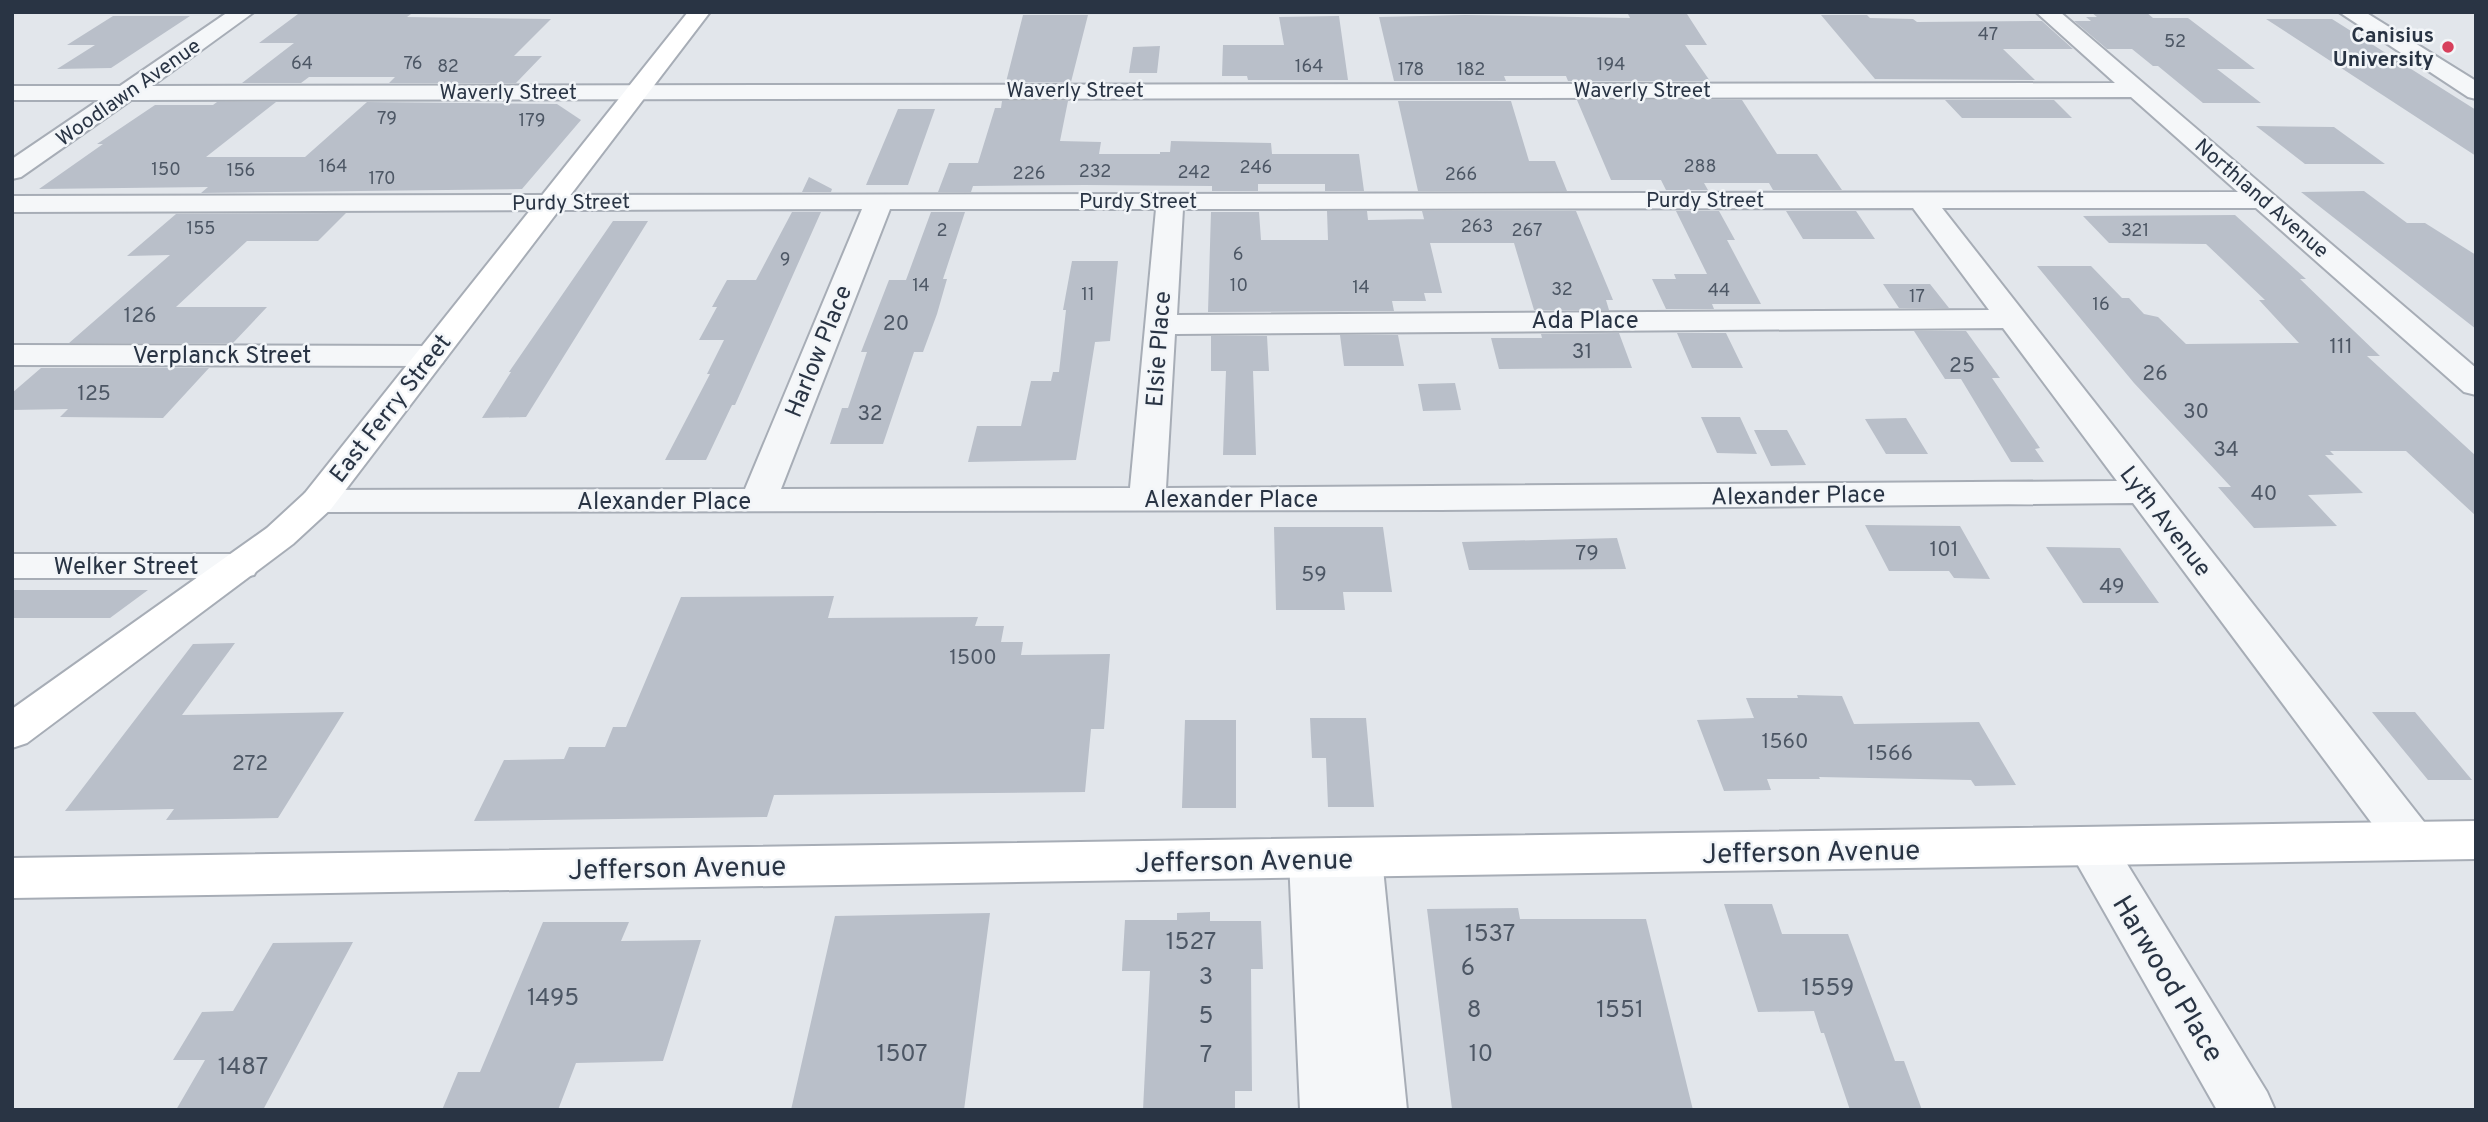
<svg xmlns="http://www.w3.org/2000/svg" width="2488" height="1122" viewBox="0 0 2488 1122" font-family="Overpass,sans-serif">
	<rect width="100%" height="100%" fill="#e2e6eb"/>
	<path fill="#b9bfc9" d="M2091,12h55l7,6h35l67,51h-38l44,34h-58l-45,-37h-5l-21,-17h-25l-33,-28h17l-5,-4h11z
		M298,14h113l-4,3 144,2 -37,37h28l-26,27h-127l6,-6h-86l-8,6h-59l52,-40h-35z
		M1628,14h59l20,31h-22l25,36h-142l-2,-5h-62l2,5h-112l-15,-64 86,-2 165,3z
		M1023,15h65l-17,67h-65z
		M1821,15h46l3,3 43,1 4,3 125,-1 31,28h-70l32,31 -160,-1z
		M113,16h77l-79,52 -54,1 38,-24h-28z
		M1339,16l9,64h-100l-1,-4h-25l1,-31h61l-5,-28z
		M2266,19h66l144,91v46z
		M1160,46l-3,27h-28l4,-26z
		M1577,100h165l35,54h40l25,36h-69l-4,-7h-65l4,7h-42l-5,-10h-50z
		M1945,100h109l18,18h-110z
		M1002,101h66l-8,40 41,1 -2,12h61v-2h10l1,-11 100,2 1,11h87l5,37h-39v-7h-67v7h-46v-5l-127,-1 -112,1 -2,6h-33l11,-29h29l17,-55h6z
		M1398,101h113l18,60h26l12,30h-149z
		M217,102h59l-70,55h99l62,-55 190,2 24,16 -59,69 -321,4 7,-6 -169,2 64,-45h-6l58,-39h58z
		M898,109h37l-27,76h-42z
		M2256,126l78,1 51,37h-80z
		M809,177l23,12 -1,3h-29z
		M2364,191l43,32h18l51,32v74l-175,-137z
		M1327,211h40l1,9 56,-1 2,8 -4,-16h154l37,89h-7l3,10h-75l-20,-67h-84l12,50h-18l2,8h-34l2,10 -186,1 3,-100h48l2,28h67z
		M1676,211h43l16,29h-8l34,64h-49l2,5h-48l-14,-30h24l-2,-5h33z
		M1786,211h70l19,28h-72z
		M792,212h29l-86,193h-3l-26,55h-41l45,-86h-3l17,-34h-25l18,-33h-5l15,-27h29z
		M931,212h34l-22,67h4l-10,35 -14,38h-9l-31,92h-53l12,-36h6l19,-56h-6l28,-72h17z
		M346,213l-28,28h-71l-71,66h91l-34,36h-164l101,-88 -43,1 49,-42z
		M2235,215l71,64h-6l80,77h-13l109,100v60l-70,-65h-76l4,4h-9l38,38 -55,2 29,31 -83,2 -36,-41h13l-97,-104 -97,-117h54l31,32h7l15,16 14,3 28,27 113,-1 -40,-43h6l-59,-56 -97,-1 -26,-27z
		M613,221h35l-122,196 -44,1 29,-46h-2z
		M1072,261h46l-8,80 -15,1 -19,118 -108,2 9,-36h44l10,-45h20l2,-9h6l7,-62h-3z
		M1883,284h47l19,24h-50z
		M1914,331h52l34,47h-8l48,70 -5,1 9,13h-33l-50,-83h-16z
		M1619,333l13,35 -133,1 -8,-31h51l-1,-4z
		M1677,333h49l17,35h-51z
		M1340,335h58l6,31h-60z
		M1211,336h56l2,35h-16l3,84h-33l3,-84h-15z
		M41,368h168l-46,50 -103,-1 8,-8 -56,1v-17z
		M1455,383l6,27 -38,1 -5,-27z
		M1701,417h39l17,37 -40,-1z
		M1906,418l22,36h-42l-21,-35z
		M1754,430h33l19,35 -35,1z
		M1865,525l95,1 30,53 -36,-1 -5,-7h-60z
		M1274,527h109l9,65h-49l2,18h-69z
		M1617,538l9,31 -157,1 -7,-28z
		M2046,547l74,1 39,55h-76z
		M12,590h136l-38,28h-98z
		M834,596l-6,22 150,-1 -3,9h29l-3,16h22l-2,13 89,-1 -6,75h-13l-6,63 -311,3 -7,22 -293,4 30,-61 60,-1 5,-12h36l8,-20h13l55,-130z
		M235,643l-53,72 162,-3 -66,106 -112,2 8,-11 -109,2 128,-167z
		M1797,695l45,1 12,28 125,-2 37,63 -41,1 -4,-6 -152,-3 1,2h-53l4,11 -47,1 -27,-71 57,-2 -8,-20h52z
		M2372,712h43l57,68h-44z
		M1310,718h56l8,89h-46l-2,-49h-14z
		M1185,720h51v88h-54z
		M1724,904h48l10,30h66l47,127h9l18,49h-72l-26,-77h-3l-7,-22 -56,1z
		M1518,908l2,11h126l47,191 -241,-1 -25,-200z
		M1210,912v9h51l2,48h-12l1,122h-17v19h-92l7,-139h-28l3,-51h52v-7z
		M990,913l-26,197h-173l44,-194z
		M543,922h86l-8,19 80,-1 -38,121 -87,2 -18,47h-116l16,-38h22z
		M353,942l-90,168h-87l29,-50h-32l29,-48 31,-1 40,-68z"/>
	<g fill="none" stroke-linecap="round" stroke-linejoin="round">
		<defs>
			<path id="street" d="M228,12h26l-102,74 1963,-3 -79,-71h24l416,356v27l-12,-3 -208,-184h-314l486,619 7,13 -7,13 -17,6 -17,-6 -261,-350 -693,7 -1122,2 -13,-3 -5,-8 5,-8 13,-3 427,-1 117,-280 -850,3v-16l2226,-4 -107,-95 -2000,3 -110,77 -9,2v-20l87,-59h-87v-14h108zM1913,208l76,102 -812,5 6,-106zM890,209h266l-26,279 -349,1zM2003,328l114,153 -951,7 9,-154z
				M2339,12h26l111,69v18l-8,-2z
				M12,345l419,1 11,3 5,7 -5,7 -11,3 -419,-1z
				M12,554h228l14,3 5,9 -5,9 -14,3h-228z
				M2091,827l17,6 159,259 8,18h-58l-150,-264 7,-13z
				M1358,839l17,6 7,13 25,252h-107l-11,-251 7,-13 17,-6 17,6 5,10 6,-11z"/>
			<path id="secondary" d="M688,12h22l-379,497 -38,35 -266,199 -15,5v-39l255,-181 38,-35z
				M2476,821v38l-2464,39v-40z"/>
		</defs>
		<use href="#street" stroke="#a7adb6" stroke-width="4"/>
		<use href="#secondary" stroke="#a7adb6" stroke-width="4"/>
		<use href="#street" fill="#f5f7f9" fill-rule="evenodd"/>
		<use href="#secondary" fill="#fff" fill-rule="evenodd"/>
	</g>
	<circle fill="#d7405c" stroke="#f2f5f8" stroke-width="2.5" cx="2448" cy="47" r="7"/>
	<g text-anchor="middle" stroke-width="5" stroke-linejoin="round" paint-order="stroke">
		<g font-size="18" fill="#4d5765">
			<text x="1988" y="40">47</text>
			<text x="2175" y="47">52</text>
			<text x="302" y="69">64</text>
			<text x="413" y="69">76</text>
			<text x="1611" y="70">194</text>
			<text x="448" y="72">82</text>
			<text x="1309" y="72">164</text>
			<text x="1411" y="75">178</text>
			<text x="1471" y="75">182</text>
			<text x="387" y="124">79</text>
			<text x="532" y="126">179</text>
			<text x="333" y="172">164</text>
			<text x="1700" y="172">288</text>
			<text x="1256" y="173">246</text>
			<text x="166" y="175">150</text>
			<text x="241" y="176">156</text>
			<text x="1095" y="177">232</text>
			<text x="1194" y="178">242</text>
			<text x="1029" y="179">226</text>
			<text x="1461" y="180">266</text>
			<text x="382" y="184">170</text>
			<text x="1477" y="232">263</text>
			<text x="201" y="234">155</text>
			<text x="942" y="236">2</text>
			<text x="1527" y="236">267</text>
			<text x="2135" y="236">321</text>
			<text x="1238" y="260">6</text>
			<text x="785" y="265">9</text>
			<text x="921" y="291">14</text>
			<text x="1239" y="291">10</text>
			<text x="1361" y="293">14</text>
			<text x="1562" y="295">32</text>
			<text x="1719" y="296">44</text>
			<text x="1088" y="300">11</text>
			<text x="1917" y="302">17</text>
			<text x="2101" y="310">16</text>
		</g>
		<g font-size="21" font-weight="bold" fill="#293444" stroke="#f2f5f8" text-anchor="end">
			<text x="2434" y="42">Canisius<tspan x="2434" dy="24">University</tspan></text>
		</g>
		<g font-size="21" fill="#293444" stroke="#f2f5f8">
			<text x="1075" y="97">Waverly Street</text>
			<text x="1642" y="97">Waverly Street</text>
			<text transform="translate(128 92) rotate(-35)" y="7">Woodlawn Avenue</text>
			<text x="508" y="99">Waverly Street</text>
			<text transform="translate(2262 198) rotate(41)" y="7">Northland Avenue</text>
			<text x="1705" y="207">Purdy Street</text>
			<text x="1138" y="208">Purdy Street</text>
			<text transform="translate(571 202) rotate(-1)" y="7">Purdy Street</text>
		</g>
		<g font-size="21" fill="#4d5765">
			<text x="140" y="322">126</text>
			<text x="896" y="330">20</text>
			<text x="2341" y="353">111</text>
			<text x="1582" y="358">31</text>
			<text x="1962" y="372">25</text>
			<text x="2155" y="380">26</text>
			<text x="94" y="400">125</text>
			<text x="2196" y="418">30</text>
			<text x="870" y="420">32</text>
			<text x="2226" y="456">34</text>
			<text x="2264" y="500">40</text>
			<text x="1944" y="556">101</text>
			<text x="1587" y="560">79</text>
			<text x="1314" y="581">59</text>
			<text x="2112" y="593">49</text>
			<text x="973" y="664">1500</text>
			<text x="1785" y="748">1560</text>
			<text x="1890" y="760">1566</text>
			<text x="250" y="770">272</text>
		</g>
		<g font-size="24" fill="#293444" stroke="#f2f5f8">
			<text x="1585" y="328">Ada Place</text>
			<text transform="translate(1158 349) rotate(-86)" y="8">Elsie Place</text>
			<text transform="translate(818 351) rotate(-68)" y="8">Harlow Place</text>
			<text x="222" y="363">Verplanck Street</text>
			<text transform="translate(390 408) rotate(-52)" y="8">East Ferry Street</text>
			<text transform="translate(1798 495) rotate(-1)" y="8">Alexander Place</text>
			<text x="1231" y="507">Alexander Place</text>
			<text x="664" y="509">Alexander Place</text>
			<text transform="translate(2166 521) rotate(52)" y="8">Lyth Avenue</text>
			<text x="126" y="574">Welker Street</text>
		</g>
		<g font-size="24" fill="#4d5765">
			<text x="1490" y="941">1537</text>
			<text x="1191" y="949">1527</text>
			<text x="1468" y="975">6</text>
			<text x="1206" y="984">3</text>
			<text x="1828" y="995">1559</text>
			<text x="553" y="1005">1495</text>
			<text x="1474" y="1017">8</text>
			<text x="1620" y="1017">1551</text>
			<text x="1206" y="1023">5</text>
			<text x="902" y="1061">1507</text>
			<text x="1481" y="1061">10</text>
			<text x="1206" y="1062">7</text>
			<text x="243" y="1074">1487</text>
		</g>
		<g font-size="28" fill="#293444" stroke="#f2f5f8">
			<text transform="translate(1811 851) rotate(-1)" y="10">Jefferson Avenue</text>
			<text transform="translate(1244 860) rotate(-1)" y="10">Jefferson Avenue</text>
			<text transform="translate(677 867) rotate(-1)" y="10">Jefferson Avenue</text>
			<text transform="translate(2169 978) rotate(59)" y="10">Harwood Place</text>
		</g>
	</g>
	<rect width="2488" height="1122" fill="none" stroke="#293444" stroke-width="28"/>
</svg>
